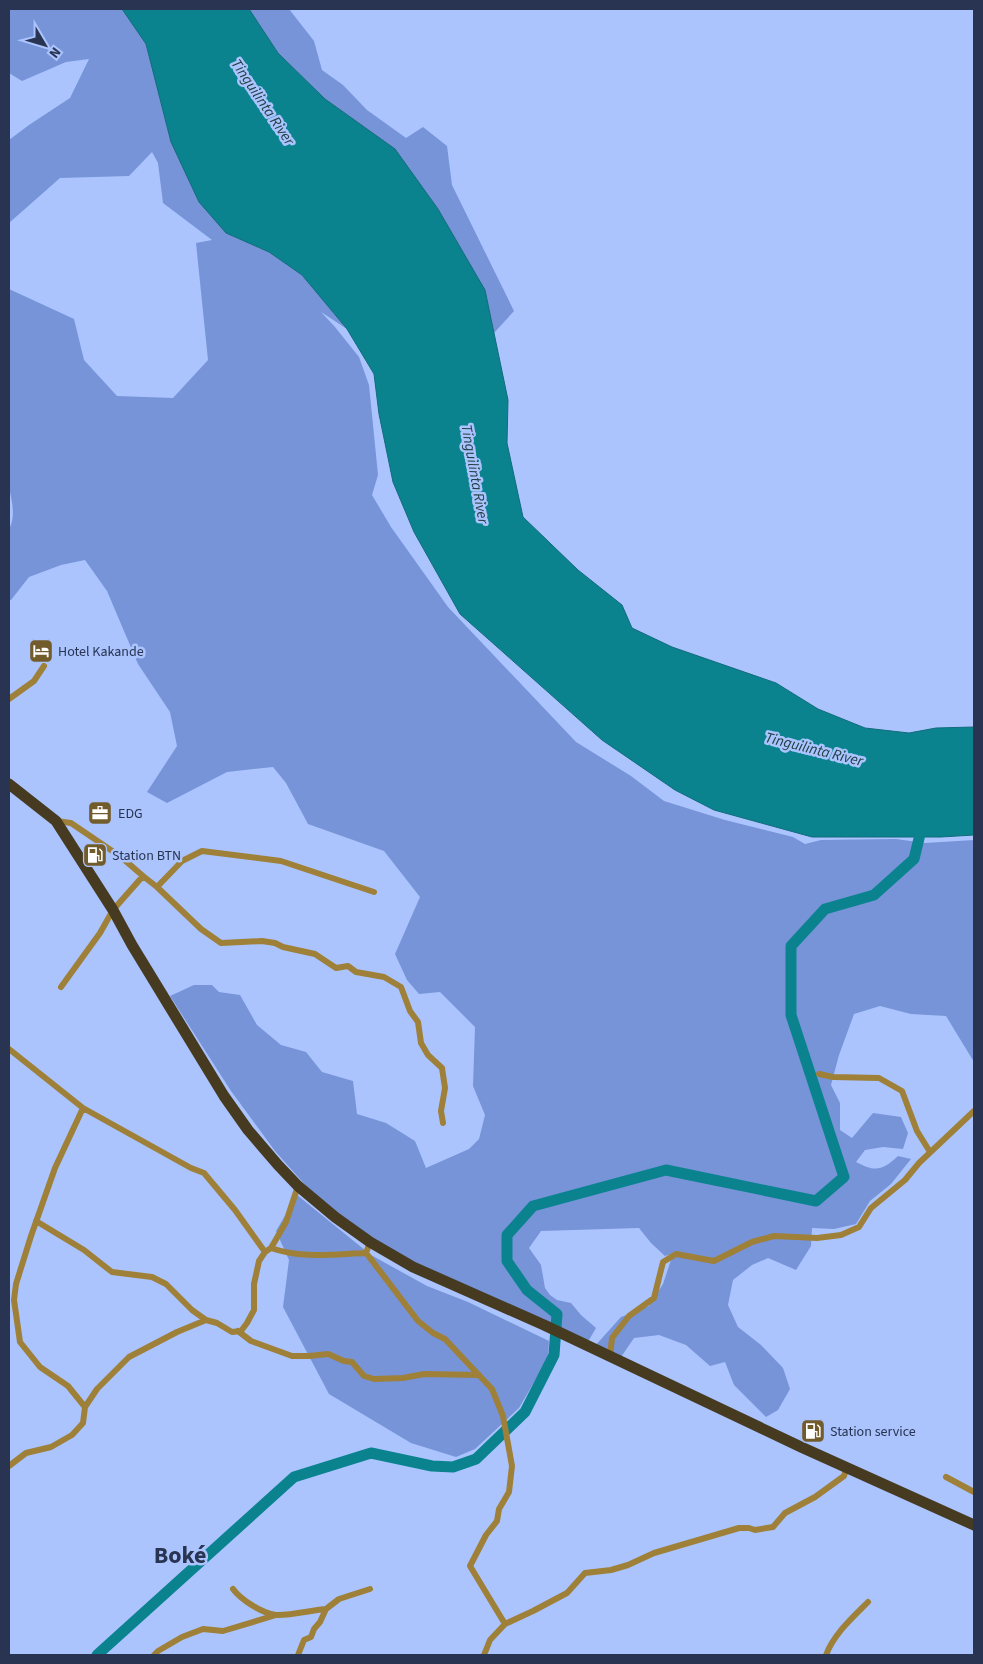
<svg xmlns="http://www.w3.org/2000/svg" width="983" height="1664" viewBox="0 0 983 1664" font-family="'Source Sans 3',sans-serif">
	<rect width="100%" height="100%" fill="#abc4fe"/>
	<path fill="#7794d9" d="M9,9h113l24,35 25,98 55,91 43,19 33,23 45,54 -26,-17 14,15 24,30 10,28 9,90 -6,20 19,32 57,80 128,135 55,34 33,25 61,19 68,17 12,7 16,-4 75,-1 29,4 49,-3v222l-28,-46 -35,-2 -31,-8 -26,8 -15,41 -8,30 9,18v27l12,8 21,-25 28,4 7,16 -5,16 -20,-2 -18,3 -9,12c19,10 26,9 42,-6l13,3 -20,25 -21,17 -14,23 -22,5 -22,-1 -1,18 -15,24 -28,-12 -16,7 -19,15 -5,25 10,22 23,18 22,23 7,21 -12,21 -12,7 -32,-32 -9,-23 -15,4 -24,-21 -27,-10 -25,3 -15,22 -25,-13 27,-30 28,-11 14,-22 8,-24 8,-8 -14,4 -14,-13 -12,-15 -98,3 -12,17 12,17 4,23 5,7 7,5 14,3 10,12 15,13 -7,12 -29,-4 -165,-82 -80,-58 -40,-45 -44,-60 -61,-95 24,-11h18l7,7 21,3 17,30 24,20 25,7 16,20 31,9 4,33 29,9 29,18 11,27 43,-19 10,-10 6,-24 -12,-29 2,-59 -35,-35 -21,2 -12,-14 -12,-26 25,-57 -36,-46 -76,-27 -22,-41 -13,-16 -46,5 -60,31 -20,-11 30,-46 -7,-34 -32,-48 -31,-73 -22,-31 -24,5 -32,12 -18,23h-2v-71c7,-11 3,-29 0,-41v-199l65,30 10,41 33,36 56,2 35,-38 -12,-117 16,-3 -49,-37 -5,-40 -6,-11 -23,24 -69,2 -51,45v-83l20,-15 41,-27 19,-39 -23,3 -44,19 -13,-8z
		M249,9h40l25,32 8,29 21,15 24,25 39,28 17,-11 24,19 5,39 62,126 -20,22 -9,-43 -47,-81 -43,-59 -70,-51 -47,-46z
		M297,1195l74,60 56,31 41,16 81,39 -1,17 -29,50 -44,41 -19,8 -45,-14 -82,-49 -46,-87 6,-47 -13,-29z"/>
	<path fill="#0a838f" stroke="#136b7c" d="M122,9h127l29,44 47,46 70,50 43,60 47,81 23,110 -1,43 16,74 55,53 44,35 10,23 40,19 104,36 42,26 47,19 44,5 27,-5 38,-1v108l-33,2h-129l-98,-27 -39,-20 -73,-50 -142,-126 -46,-82 -21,-50 -14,-68 -5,-40 -27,-45 -45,-54 -33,-23 -43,-19 -27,-31 -28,-60 -25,-98z"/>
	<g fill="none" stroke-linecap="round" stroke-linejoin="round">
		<path stroke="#0a838f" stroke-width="11" d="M97,1655l197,-178 77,-24 61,13 21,1 23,-8 49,-47 29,-57 3,-41 -30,-24 -20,-29v-26l26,-29 133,-36 150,31 28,-24 -53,-162v-69l34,-37 49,-14 40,-36 9,-37"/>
		<path stroke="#9e8038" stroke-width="6" d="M9,699l25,-18 10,-15
			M56,821l15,2 50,34 22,19 -30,34 -13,23 -39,54
			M143,876l14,11 25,-26 20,-10 79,10 93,31
			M157,887l44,42 20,14 41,-2 13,2 8,4 32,7 21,14 12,-2 8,6 28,5 17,10 9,24 8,11 3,21 7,12 14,13 3,20 -4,23 2,12
			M9,1049l74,59 108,60 13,5 31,37 30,42
			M819,1074l14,3 46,1 23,13 15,40 13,21
			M83,1108l-28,60 -24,68 -15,48 -2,16 6,42 20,25 28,19 17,21
			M36,1221l48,29 28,22 40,5 14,7 26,26 14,10
			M370,1242l-4,11 4,5 48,63 15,12 12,6 47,50 11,27 9,50 -3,26 -10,17 -2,12 -11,14 -16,31 35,58
			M271,1248c31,11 63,6 95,5
			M238,1331l13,10 41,15h17l19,-2 16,7 8,1 12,14 10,3 29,-1 21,-4 55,1
			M610,1357l2,-19 17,-22 25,-18 9,-36 13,-8 38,7 38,-19 22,-6 43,2 24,-3 18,-8 12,-19 34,-28 14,-17 55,-52
			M9,1466l17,-13 25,-6 21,-12 11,-12 2,-16 12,-18 32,-32 48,-25 29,-12 11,3 15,9 9,-1 6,-8 7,-13v-26l5,-23 6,-9 6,-4 15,-26 12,-36
			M946,1477l28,15
			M233,1589c8,11 29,24 43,26 11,1 38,-5 50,-6
			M154,1655l4,-4 24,-14 21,-8 20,2 53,-16
			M298,1655l6,-15 7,-3 3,-8 6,-7 6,-13 13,-10 31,-10
			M484,1655l6,-15 15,-16 28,-13 34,-18 18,-20 26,-3 17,-5 26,-12 85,-25h10l6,2 18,-3 12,-14 30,-16 29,-21 3,-9
			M826,1655c8,-21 26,-37 42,-53"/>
		<path stroke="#463b21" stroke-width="11" d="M9,784l47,37 57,89 19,35 92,151 24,34 30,35 20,21 37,31 35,25 43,25 131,58 257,122 173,78"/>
	</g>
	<defs>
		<symbol id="hotel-square" viewBox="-11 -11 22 22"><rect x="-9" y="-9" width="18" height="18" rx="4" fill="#725c2c" stroke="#abc4fe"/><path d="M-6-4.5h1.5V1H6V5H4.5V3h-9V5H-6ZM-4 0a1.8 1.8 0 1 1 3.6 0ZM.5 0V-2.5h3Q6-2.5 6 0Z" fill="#fff"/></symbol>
		<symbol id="office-square" viewBox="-11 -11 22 22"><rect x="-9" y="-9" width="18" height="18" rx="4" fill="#725c2c" stroke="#abc4fe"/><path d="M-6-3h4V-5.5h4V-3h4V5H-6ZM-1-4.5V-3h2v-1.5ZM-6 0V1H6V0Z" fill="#fff"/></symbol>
		<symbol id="fuel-square" viewBox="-11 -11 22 22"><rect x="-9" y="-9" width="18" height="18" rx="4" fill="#725c2c" stroke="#abc4fe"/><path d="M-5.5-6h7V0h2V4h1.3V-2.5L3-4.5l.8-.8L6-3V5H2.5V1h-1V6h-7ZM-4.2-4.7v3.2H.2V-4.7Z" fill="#fff"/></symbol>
	</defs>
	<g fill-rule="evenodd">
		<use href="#hotel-square" x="27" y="637" width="28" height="28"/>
		<use href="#office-square" x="86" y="799" width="28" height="28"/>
		<use href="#fuel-square" x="81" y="841" width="28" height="28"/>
		<use href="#fuel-square" x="799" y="1417" width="28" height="28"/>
	</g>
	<g text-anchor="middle" stroke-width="5" stroke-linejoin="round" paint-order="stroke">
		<g font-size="14" fill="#283451" stroke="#abc4fe" text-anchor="start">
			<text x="58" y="656">Hotel Kakande</text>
			<text x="118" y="818">EDG</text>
			<text x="112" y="860">Station BTN</text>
			<text x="830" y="1436">Station service</text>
		</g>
		<g font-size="15" font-style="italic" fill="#214044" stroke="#abc4fe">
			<text transform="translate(263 102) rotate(56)" y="5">Tinguilinta River</text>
			<text transform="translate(475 474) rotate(80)" y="5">Tinguilinta River</text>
			<text transform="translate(814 749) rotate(14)" y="5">Tinguilinta River</text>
		</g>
		<g font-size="24" font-weight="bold" fill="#283451" stroke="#abc4fe">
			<text x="180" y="1563">Boké</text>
		</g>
	</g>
	<rect width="983" height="1664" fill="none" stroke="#283451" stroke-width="20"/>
	<g transform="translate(45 45) rotate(128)" stroke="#abc4fe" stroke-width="4" paint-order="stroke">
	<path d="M0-4L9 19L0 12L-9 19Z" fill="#283451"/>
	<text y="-8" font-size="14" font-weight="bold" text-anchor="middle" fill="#283451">N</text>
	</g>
</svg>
